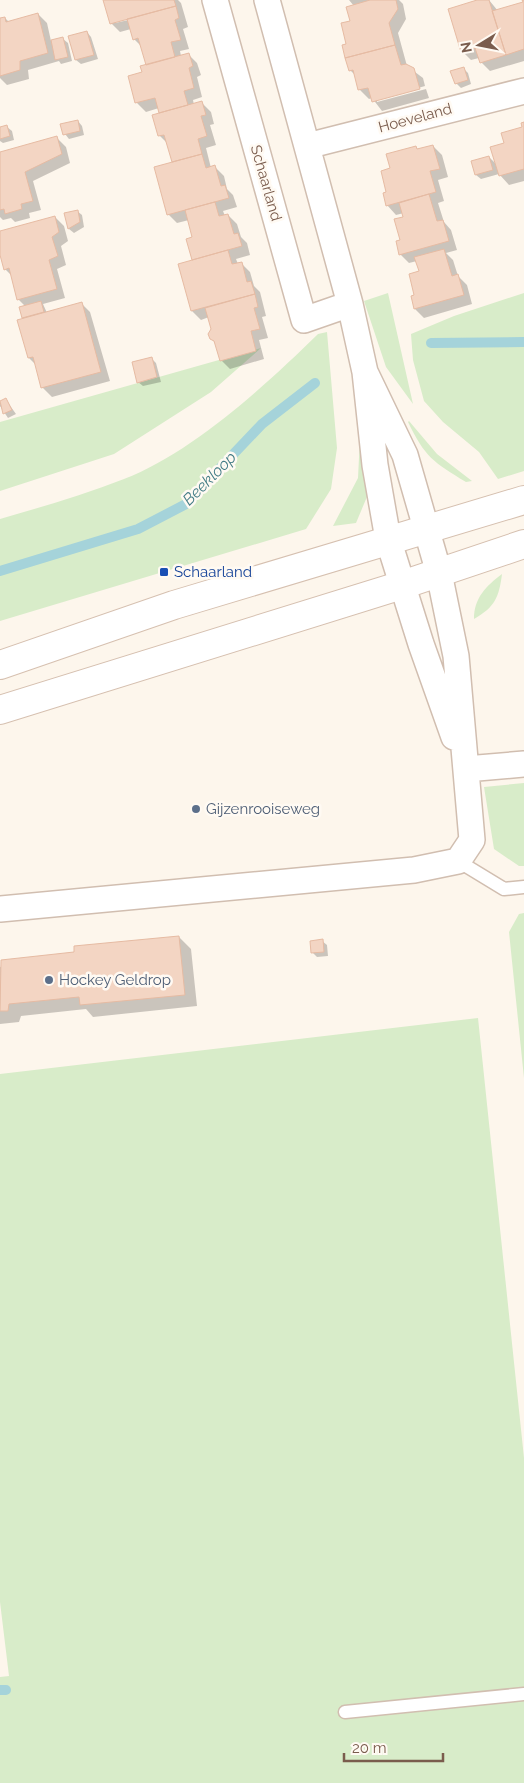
<svg xmlns="http://www.w3.org/2000/svg" width="524" height="1783" viewBox="0 0 524 1783" font-family="Raleway,sans-serif">
	<rect width="100%" height="100%" fill="#fdf6ec"/>
	<path fill="#d8ecc9" d="M388,293l25,111 -27,-37 -22,-66z
		M524,293v178l-26,8 -19,-27 -36,-30 -19,-21 -11,-41 -2,-26 43,-18z
		M327,332l10,116 -6,41 -25,40 -306,92v-102c41,-12 84,-24 124,-40 68,-26 142,-94 194,-145z
		M261,348l-50,44 -97,62 -114,37v-69z
		M409,421l28,33 35,27 -6,1c-33,-20 -41,-25 -58,-60z
		M360,437l9,55 -13,31 -23,3 25,-48z
		M502,574c-3,23 -7,33 -28,45 0,-21 12,-33 28,-45z
		M524,783v83h-5l-25,-17 -10,-62z
		M524,913v165l-15,-146 10,-18z
		M478,1018l46,440v325h-524v-106l9,-1 -9,-74v-528z"/>
	<path fill="#0003" fill-rule="evenodd" d="M105,0h73l3,3 7,24 -5,2 6,20 -9,2 1,5 7,-2 9,9 4,12 -4,2 5,20 -9,3 1,5 8,-2 9,9 3,12 -4,1 6,20 -10,3 5,20 4,-1 9,9 3,13 6,6 4,12 -14,4 2,5 3,-1 9,9 4,13 6,6 3,12 -14,4 2,5 3,-1 9,9 4,14 6,6 6,24 -4,1 6,21 -9,2 5,19 -34,10 -9,-9 -5,-17 -5,-5 1,-9 -3,-12 -8,3 -9,-9 2,-50 -6,-22 5,-1 -4,-18 -12,3 -9,-9 5,-51 -5,-19 -8,-8 -1,-28 -13,4 -9,-9 6,-30 4,-7 -4,-18 -9,-9 -3,-10 -11,3 -9,-9zM132,16l1,3 -18,4v-2z
		M349,0h50l4,4 3,15 -8,14 9,33 16,12 2,8 -48,14v2l49,-13 3,9 -47,13 -10,-13 -3,1 -9,-9 -4,-14 -6,-6 -2,-25 6,-39z
		M481,0h8l9,11 26,-8v58l-34,10 -9,-9 -2,-4 -8,2 -9,-9z
		M38,14l9,9 4,18 12,-2 5,4 4,18 -11,3 -2,-3 -31,9 1,9 -22,6 -7,-7v-59l5,-1 4,4z
		M87,32l4,5 7,22 -17,5 -5,-4 -6,-23z
		M463,68l5,5 3,11 -10,4 -5,-5z
		M78,121l4,5 2,9 -15,4 -4,-5z
		M524,123v58l-15,4 -10,-11 -18,5 -5,-4 13,-18 8,8 9,-22 17,-15z
		M7,127l5,4 2,9 -11,3 -3,-2v-13z
		M57,138l9,9 4,16 -37,18 8,29 -12,3 1,5 -15,4 -4,-4 -8,2 -3,-3v-64z
		M433,146l9,9 6,22 -10,3 6,21 -6,2 6,19 7,8 6,20 -11,3 7,7 5,16 9,9 5,19 -48,14 -9,-9 -3,-12 4,-1 4,-24 -3,-11 -8,2 -9,-9 5,-36 -1,-5 -8,2 -9,-10 1,-13 3,-23 25,-22 2,3z
		M77,211l5,4 2,12 -10,6 -5,-4 -4,-15z
		M55,217l9,9 4,15 -7,5 5,19 -9,4 8,29 -22,6 4,9 34,-10 9,9 20,69 -58,16 -9,-9 -7,-23 -7,-7 -6,-41 2,-11 -7,-7 -6,-23 -7,-7 -5,-18v-19z
		M151,358l5,5 5,19 -18,4 -5,-4z
		M6,400l10,14 -8,4 -8,-12v-3z
		M179,937l12,12 6,57 -104,11 -7,-8 -65,7 -2,6 -19,2v-57z
		M322,941l5,4 1,11 -11,1 -4,-4z"/>
	<g fill="none" stroke-linecap="round" stroke-linejoin="round">
		<path stroke="#a5d3da" stroke-width="10" d="M431,343l93,-1
			M0,571l138,-42 48,-25 76,-80 53,-41
			M0,1690h6"/>
	</g>
	<path fill="#f3d5c3" stroke="#e6bba3" d="M103,0h71l2,6 -66,18z
		M370,0h26l2,9 -9,14 6,22 -50,13 -3,-13 4,-1 -5,-21 9,-2 -4,-14z
		M477,0h12l17,55 -26,8 -5,-15 -14,4 -13,-43z
		M522,0h2v49l-18,6 -14,-44 31,-9z
		M176,6l3,12 -4,2 6,20 -10,2 4,15 -29,8 -8,-27 -5,2 -6,-21z
		M38,13l10,40 -28,8v9l-20,6v-58l5,-1 1,5z
		M87,31l7,24 -19,5 -7,-24z
		M63,37l5,20 -13,3 -4,-20z
		M395,45l6,20 5,-1 8,4 6,21 -48,13 -4,-14 -10,2 -5,-20 -4,1 -4,-13z
		M189,53l4,13 -4,2 5,20 -10,3 4,14 -29,8 -4,-15 -20,5 -7,-27 14,-4 -2,-6z
		M464,67l4,13 -13,4 -5,-13z
		M202,101l4,14 -5,1 6,20 -9,3 4,15 -30,8 -8,-27 -6,1 -6,-21z
		M78,120l2,11 -17,4 -3,-11z
		M524,122v47l-25,7 -9,-29 14,-4 -3,-10 21,-6 -1,-4z
		M7,125l3,11 -10,3v-12z
		M57,136l5,18 -37,18 8,29 -12,3 1,5 -17,5 -1,-5 -4,1v-58z
		M433,145l7,24 -10,2 6,21 -50,14 -3,-13 3,-1 -5,-21 9,-3 -4,-14 30,-8 1,3z
		M202,154l4,14 9,-3 6,21 4,-1 4,13 -62,17 -13,-48z
		M489,156l4,14 -18,5 -4,-14z
		M429,194l8,27 6,-1 6,21 -50,14 -3,-14 4,-1 -6,-21 9,-2 -4,-14z
		M215,202l4,14 9,-2 6,20 4,-1 4,13 -50,14 -6,-21 6,-2 -7,-27z
		M78,210l2,12 -12,7 -4,-16z
		M55,216l4,16 -7,5 6,19 -9,4 8,29 -40,11 -8,-32 -5,2 -4,-15v-24z
		M444,249l8,27 6,-2 6,21 -50,14 -3,-13 3,-1 -5,-21 10,-3 -5,-14z
		M228,250l4,14 10,-2 5,20 4,-1 4,13 -64,17 -13,-47z
		M255,294l3,13 -4,1 6,21 -9,2 5,20 -36,10 -6,-20 -4,-2 -2,-5 3,-5 -6,-21z
		M41,301l3,11 -22,6 -3,-11z
		M82,302l19,70 -60,16 -8,-31 -5,1 -11,-38z
		M152,357l5,20 -20,6 -5,-21z
		M6,398l6,12 -9,4 -3,-13z
		M179,936l6,59 -105,10 -1,-8 -70,7 -1,7h-8l1,-51 73,-8v-6z
		M323,939l1,13 -13,1 -1,-12z"/>
	<g fill="none" stroke-linecap="round" stroke-linejoin="round">
		<defs>
			<path id="service" d="M458,861l46,28 20,-2
				M345,1712l179,-18"/>
			<path id="minor" d="M215,0l89,320 46,-16
				M267,0l83,304 15,68 10,93 13,74 33,105 33,93
				M307,146l217,-55
				M466,769l58,-5
				M0,909l414,-39 44,-9 14,-21 -16,-184 -17,-83 -34,-118 -40,-83"/>
			<path id="secondary" d="M0,665l174,-60 350,-105
				M0,710l402,-125 122,-41"/>
		</defs>
		<use href="#service" stroke="#d1beb0" stroke-width="15"/>
		<use href="#minor" stroke="#d1beb0" stroke-width="28"/>
		<use href="#secondary" stroke="#d6c0b0" stroke-width="30"/>
		<use href="#service" stroke="#fff" stroke-width="12"/>
		<use href="#minor" stroke="#fff" stroke-width="25"/>
		<use href="#secondary" stroke="#fff" stroke-width="28"/>
	</g>
	<rect fill="#1a4fb4" stroke="#fffaf3" stroke-width="2" x="159" y="567" width="10" height="10" rx="2.5"/>
	<g fill="#5c6f8a" stroke="#fffaf3" stroke-width="2">
		<circle cx="196" cy="809" r="5"/>
		<circle cx="49" cy="980" r="5"/>
	</g>
	<g text-anchor="middle" stroke-width="5" stroke-linejoin="round" paint-order="stroke">
		<g font-size="15" fill="#7a5c4d" stroke="#fffaf3">
			<text transform="translate(415 118) rotate(-15)" y="5">Hoeveland</text>
			<text transform="translate(266 183) rotate(74)" y="5">Schaarland</text>
		</g>
		<g font-size="15" fill="#164399" stroke="#fffaf3" text-anchor="start">
			<text x="174" y="577">Schaarland</text>
		</g>
		<g font-size="15" fill="#4e5e75" stroke="#fffaf3" text-anchor="start">
			<text x="206" y="814">Gijzenrooiseweg</text>
			<text x="59" y="985">Hockey Geldrop</text>
		</g>
		<g font-size="16" font-style="italic" fill="#437c86" stroke="#fffaf3">
			<text transform="translate(209 478) rotate(-45)" y="6">Beekloop</text>
		</g>
	</g>
	<g transform="translate(479 45) rotate(260)" stroke="#fffaf3" stroke-width="4" paint-order="stroke">
	<path d="M0-4L9 19L0 12L-9 19Z" fill="#7a5c4d"/>
	<text y="-8" font-size="14" font-weight="bold" text-anchor="middle" fill="#7a5c4d">N</text>
	</g>
	<path d="M344 1753v8h99v-8" fill="none" stroke="#7a5c4d" stroke-width="2.5"/>
	<text x="352" y="1753" font-size="15" fill="#7a5c4d" stroke="#fffaf3" stroke-width="4" paint-order="stroke">20 m</text>
</svg>
